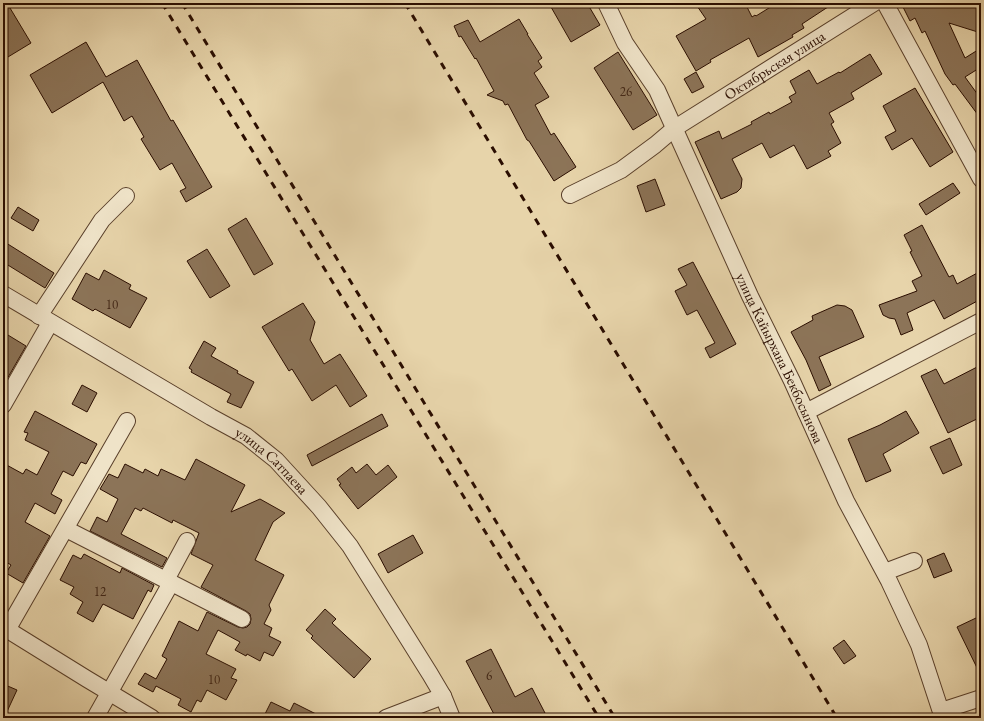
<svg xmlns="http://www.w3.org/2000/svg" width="984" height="721" viewBox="0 0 984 721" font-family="'EB Garamond',serif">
	<rect width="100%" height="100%" fill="#e7d4aa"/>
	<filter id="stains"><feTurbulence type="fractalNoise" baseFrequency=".005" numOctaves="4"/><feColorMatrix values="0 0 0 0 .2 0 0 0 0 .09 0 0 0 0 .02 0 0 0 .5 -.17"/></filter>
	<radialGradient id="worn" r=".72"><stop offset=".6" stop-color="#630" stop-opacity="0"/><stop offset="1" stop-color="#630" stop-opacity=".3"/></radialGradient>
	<path fill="#8c7458" stroke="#2a0d00" d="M3,3h4l24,40 -28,17z
		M558,3h29l13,22 -29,17 -20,-35z
		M695,3h50l7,14 3,-2 1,1 21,-13h57l-32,21 2,4 -12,7 1,2 -35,20 -9,-19 -39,22 1,2 -15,9 -20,-35 30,-17z
		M901,3h80v30l-32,-10 16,35 16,-10v19l-16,10 16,22v20l-26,-35 -2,1 -8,-11 -20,-43 -3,2 -7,-15 -5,3z
		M519,19l9,15h-1l15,24 -4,3 4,6 -8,6 15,24 -14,8 16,30 3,-2 22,34 -22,14 -25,-40 -2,-1 -19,-36 -3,1 -2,-4 -16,-6 7,-4 -18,-33 -1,1 -14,-23 -2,1 -5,-11 14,-6 12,22z
		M86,42l20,35 31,-17 34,61 2,-1 39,67 -26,15 -6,-11 6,-3 -14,-25 -12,7 -19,-31 3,-2 -12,-21 -8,5 -21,-39 -51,31 -22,-38z
		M618,52l39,63 -24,15 -39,-62z
		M870,54l12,20 -31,19 3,6 -25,14 5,9 -3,2 10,19 -13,8 3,5 -24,13 -13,-24 -24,13 -8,-15 -30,16 10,20 -1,9 -4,4 -16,7 -26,-57 24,-11 3,8 30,-15 -1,-2 18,-10 1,2 22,-12 -3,-5 7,-4 -6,-12 19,-11 8,14 22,-12 1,1z
		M696,72l8,15 -12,6 -8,-14z
		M915,88l38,64 -23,15 -18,-29 -20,12 -7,-13 11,-6 -13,-25z
		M655,179l10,26 -19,7 -9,-26z
		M953,183l7,10 -34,22 -7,-11z
		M18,207l21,13 -6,11 -22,-13z
		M246,218l27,46 -19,11 -26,-46z
		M922,225l27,52 4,-2 4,9 24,-13v28l-37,20 -10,-19 -27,13 6,17 -12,5 -6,-16 -6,-1 -6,-3 -4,-10 38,-14 -5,-10 10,-5 -12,-24 2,-1 -8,-16z
		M3,241l51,32 -9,15 -42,-26z
		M207,249l23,37 -20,12 -23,-37z
		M693,262l43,82 -26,14 -5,-10 10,-5 -18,-33 -10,5 -12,-24 12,-6 -9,-16z
		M104,270l27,15 -2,4 18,9 -17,30 -35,-19 -2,2 -21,-12 14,-26 13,7z
		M303,303l12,19 -5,18 14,24 16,-10 27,42 -17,11 -14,-22 -24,16 -20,-32 -3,2 -27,-44z
		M837,305l8,1 7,4 12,27 -45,20 12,28 -12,6 -13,-31 -15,-28 22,-12 -1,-4z
		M3,332l23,14 -23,40z
		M204,341l12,7 -5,8 27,15 -1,2 17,9 -13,26 -14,-6 4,-8 -40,-22 1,-2 -3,-2z
		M981,365v52l-33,16 -27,-57 15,-7 8,15z
		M82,385l15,8 -10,19 -15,-8z
		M35,411l62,33 -11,20 -5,-2 -8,14 -10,-5 -12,23 11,6 -7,14 -20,-11 -10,19 25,14 -27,47 -17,-10 5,-8 -8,-5v-97l20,11 3,-5 11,6 12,-23 -24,-12 3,-7 -4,-1z
		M906,411l13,22 -36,21 8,17 -25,11 -18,-43 32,-14z
		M382,414l6,12 -76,40 -5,-11z
		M950,438l12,27 -19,9 -13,-27z
		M196,459l49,26 -14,27 29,-13 25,14 -12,9 -18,38 29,15 -15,30 2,5 -7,14 8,4 -3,8 12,6 -8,14 -9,-4 -4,9 -13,-7 -1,2 -11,-6 5,-8 -22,-12 -12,24 30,15 -5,9 6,2 -11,20 -19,-10 -6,12 -4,-2 -6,12 -13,-7 3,-6 -25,-13 -3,6 -15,-8 7,-11 11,6 11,-20 -5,-3 17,-35 19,10 9,-19 31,15 5,1 4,-1 3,-3 1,-5 -1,-5 -4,-3 -45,-24 12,-22 -22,-11 8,-21 -26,-13 -1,3 -29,-15 -2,3 -6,-3 -14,26 46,24 -5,9 -72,-36 7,-14 10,5 11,-23 -18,-10 9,-15 9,4 7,-14 18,9 2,-4 13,7 3,-7 24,11z
		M367,464l9,11 12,-10 9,12 -39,32 -19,-24 2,-1 -4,-5 15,-12 4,6z
		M413,535l10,18 -35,20 -10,-19z
		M944,553l8,18 -18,7 -7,-18z
		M84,554l36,19 2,-5 32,17 -3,7 -3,-2 -15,29 -30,-15 -10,18 -16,-9 6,-11 -13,-8 4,-7 -14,-7 13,-25 8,4z
		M325,609l11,10 -4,4 39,36 -17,19 -43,-40 2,-2 -7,-6z
		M976,618l5,10v48l-24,-49z
		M844,640l12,16 -12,8 -11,-16z
		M491,649l24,48 17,-9 13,25 -3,2 1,3h-47l-30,-57z
		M3,684l14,6 -13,28h-1z
		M271,702l19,9 4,-8 30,15h-61z"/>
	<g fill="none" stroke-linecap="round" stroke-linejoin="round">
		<defs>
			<g id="minor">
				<path id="s1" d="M606,3l19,40 32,47 93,206 42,85 54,120 43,80 30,64 24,73"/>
				<path d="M885,3l96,176"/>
				<path id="s2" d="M570,195l51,-25 34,-25 20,-17 199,-125"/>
				<path id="s3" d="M3,294l208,123 35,19 30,24 43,47 31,39 80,128 13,22 9,22"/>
				<path d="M39,316l63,-96 24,-24"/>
				<path d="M3,405l47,-82"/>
				<path d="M806,412l175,-91"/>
				<path d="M66,529l176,90"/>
				<path d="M885,572l29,-11"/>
				<path d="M166,580l21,-39"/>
				<path d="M3,627l84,52 65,39"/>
				<path d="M7,630l120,-209"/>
				<path d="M941,711l40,-13"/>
				<path d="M95,718l76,-135"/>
				<path d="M386,718l57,-22"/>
			</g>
		</defs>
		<use href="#minor" stroke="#593f2a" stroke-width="18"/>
		<use href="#minor" stroke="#efe3c8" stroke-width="16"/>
		<path stroke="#2a0d00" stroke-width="3" stroke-dasharray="7 7" stroke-linecap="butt" d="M162,3l437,715
			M182,3l433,715
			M405,3l432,715"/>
	</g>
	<g text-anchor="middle" stroke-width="3" stroke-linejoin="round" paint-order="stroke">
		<g font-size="13" fill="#422716">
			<text x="626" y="96">26</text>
			<text x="112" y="309">10</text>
			<text x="100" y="596">12</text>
			<text x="489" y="680">6</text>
			<text x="214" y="684">10</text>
		</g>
		<g font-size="15" fill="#2a0d00" stroke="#efe3c8">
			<text dy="5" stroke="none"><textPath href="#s2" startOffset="243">Октябрьская улица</textPath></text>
			<text dy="5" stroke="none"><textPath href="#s1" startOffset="396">улица Кайырхана Бекбосынова</textPath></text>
			<text dy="5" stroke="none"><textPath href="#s3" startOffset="317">улица Сатпаева</textPath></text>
		</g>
	</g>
	<rect width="984" height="721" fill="none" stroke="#e7d4aa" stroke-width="16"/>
	<rect x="4" y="4" width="976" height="713" fill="none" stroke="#2a0d00" stroke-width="2"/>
	<rect x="8" y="8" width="968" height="705" fill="none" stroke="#2a0d00"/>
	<rect width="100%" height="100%" filter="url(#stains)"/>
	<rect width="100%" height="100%" fill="url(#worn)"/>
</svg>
